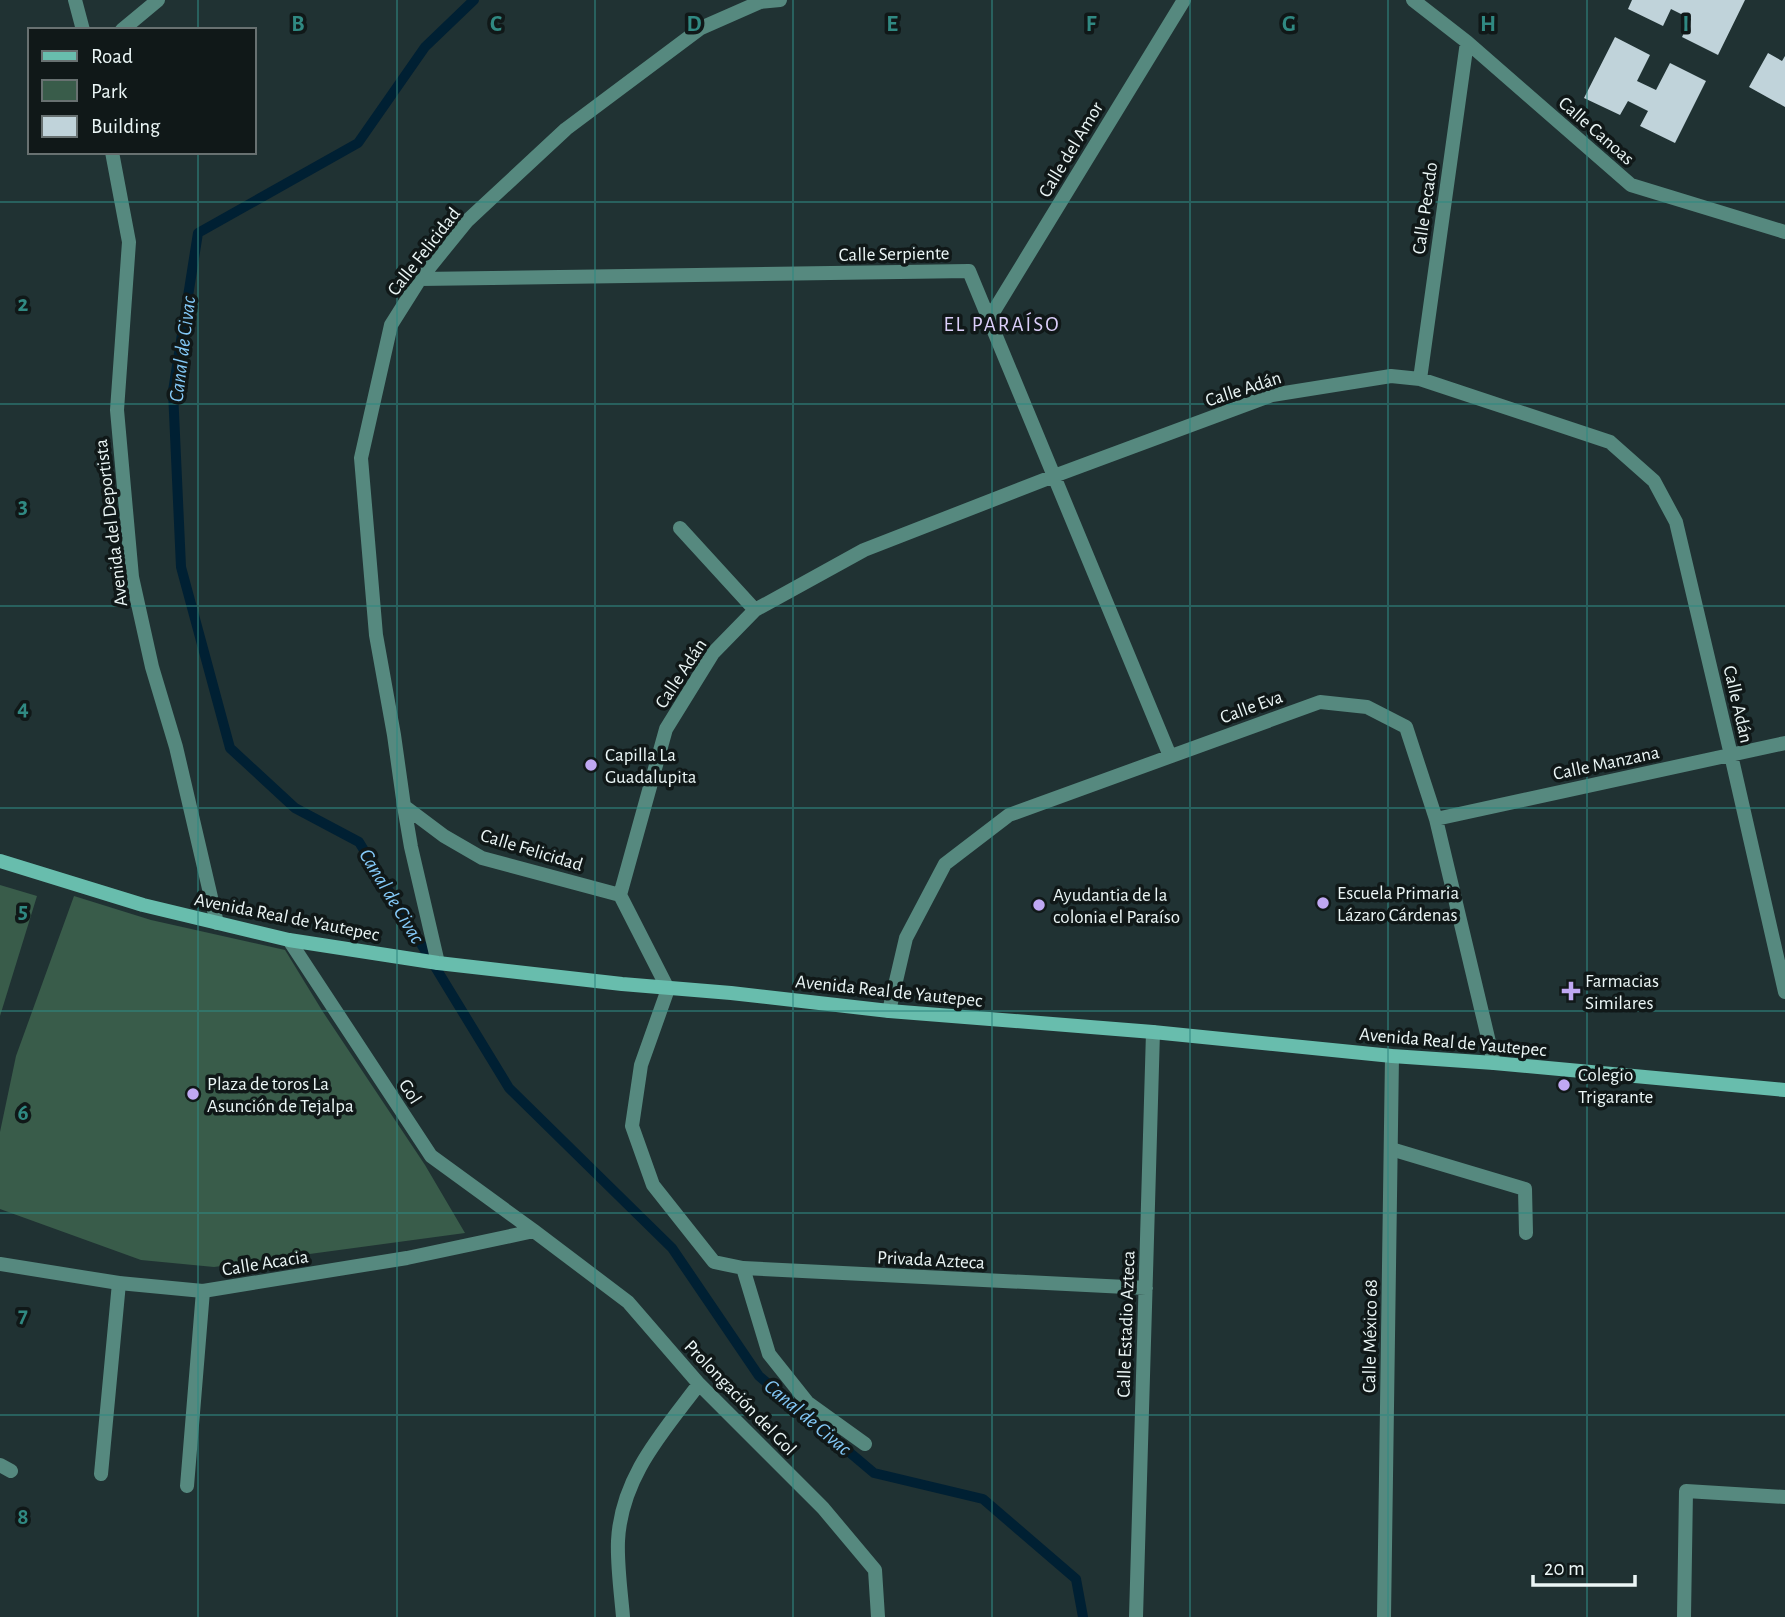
<svg xmlns="http://www.w3.org/2000/svg" width="1785" height="1617" viewBox="0 0 1785 1617" font-family="'Alegreya Sans',sans-serif">
	<rect width="100%" height="100%" fill="#203233"/>
	<path fill="#395c4a" d="M0,885l37,11 -37,120z
		M74,896l77,24 134,30 38,62 102,153 40,68 -251,34 -73,-7 -141,-51v-77l16,-76z"/>
	<g fill="none" stroke-linecap="round" stroke-linejoin="round">
		<path stroke="#002033" stroke-width="10" d="M474,0l-49,47 -67,96 -160,90 -25,158 8,176 49,181 65,60 64,34 150,246 163,160 87,128 115,97 109,26 93,80 7,38"/>
	</g>
	<path fill="#c0d3da" d="M1632,0h113l-27,55 -36,-18 9,-18 -20,-10 -8,17 -35,-17z
		M1615,37l35,18 -13,26 19,9 14,-27 36,18 -31,62 -35,-17 8,-15 -20,-10 -8,14 -36,-17z
		M1768,53l14,8 3,-5v51l-36,-20z"/>
	<g fill="none" stroke-linecap="round" stroke-linejoin="round">
		<path stroke="#56897f" stroke-width="14" d="M1391,1149l134,40 1,44
			M0,1465l11,6
			M101,1474l18,-191
			M187,1486l16,-195"/>
		<path stroke="#56897f" stroke-width="14" d="M75,0l8,30
			M1413,0l54,42 164,143 154,47
			M122,30l36,-30
			M112,152l17,90 -12,168 15,167 20,90 24,80 41,176
			M420,279l549,-8 201,485
			M989,319l195,-319
			M1420,379l47,-337
			M680,528l75,82
			M404,806l7,41 27,116
			M1436,819l349,-76
			M620,895l-138,-37 -38,-22 -40,-30 -10,-71 -18,-100 -15,-177 30,-133 29,-46 47,-58 99,-92 135,-101 59,-26 20,-2
			M289,940l142,216 103,75 94,71 71,82 124,124 52,62 3,47
			M889,1011l17,-73 39,-74 64,-49 311,-113 47,5 39,20 30,92 58,244
			M0,1264l119,19 84,8 204,-33 127,-27
			M743,1268l26,86 39,49 57,41
			M1146,1288l-403,-20 -29,-6 -61,-77 -21,-59 9,-61 27,-76 -48,-94 46,-166 47,-76 42,-43 109,-60 190,-74 218,-81 119,-19 29,3 190,63 44,39 22,41 55,233 54,237
			M623,1617c-2,-24 -6,-52 -5,-76 3,-64 45,-109 81,-157
			M1136,1617l17,-585
			M1384,1617l8,-561
			M1684,1617l2,-126 99,6"/>
		<path stroke="#68bdad" stroke-width="14" d="M0,861l143,44 146,35 149,23 184,21 109,9 158,18 264,21 239,24 102,7 291,27"/>
	</g>
	<path fill="none" stroke="#308982" stroke-width="2" stroke-opacity="0.55" d="M198,0v30M397,0v1617M595,0v1617M793,0v1617M992,0v1617M1190,0v1617M1388,0v1617M1587,0v1617M198,152v1465M0,202h1785M0,404h1785M0,606h1785M0,808h1785M0,1011h1785M0,1213h1785M0,1415h1785"/>
	<g fill="#c0a8f3" stroke="#101818" stroke-width="2.5">
		<circle cx="591" cy="765" r="7"/>
		<circle cx="1323" cy="903" r="7"/>
		<circle cx="1039" cy="905" r="7"/>
		<path d="M1567.5 980.5h7v7h7v7h-7v7h-7v-7h-7v-7h7z"/>
		<circle cx="1564" cy="1085" r="7"/>
		<circle cx="193" cy="1094" r="7"/>
	</g>
	<g text-anchor="middle" stroke-width="7" stroke-linejoin="round" paint-order="stroke">
		<g font-size="19" fill="#ebf6f6" stroke="#101818">
			<text transform="translate(1597 130) rotate(41)" y="7">Calle Canoas</text>
			<text transform="translate(1070 149) rotate(-59)" y="7">Calle del Amor</text>
			<text transform="translate(1424 208) rotate(-82)" y="7">Calle Pecado</text>
			<text transform="translate(423 251) rotate(-52)" y="7">Calle Felicidad</text>
			<text transform="translate(894 253) rotate(-1)" y="7">Calle Serpiente</text>
			<text transform="translate(1243 388) rotate(-18)" y="7">Calle Adán</text>
			<text transform="translate(110 523) rotate(-97)" y="7">Avenida del Deportista</text>
			<text transform="translate(680 673) rotate(-57)" y="7">Calle Adán</text>
			<text transform="translate(1739 704) rotate(77)" y="7">Calle Adán</text>
			<text transform="translate(1251 706) rotate(-20)" y="7">Calle Eva</text>
			<text transform="translate(1606 762) rotate(-12)" y="7">Calle Manzana</text>
			<text transform="translate(532 849) rotate(17)" y="7">Calle Felicidad</text>
			<text transform="translate(287 916) rotate(11)" y="7">Avenida Real de Yautepec</text>
			<text transform="translate(889 990) rotate(6)" y="7">Avenida Real de Yautepec</text>
			<text transform="translate(1453 1041) rotate(5)" y="7">Avenida Real de Yautepec</text>
			<text transform="translate(411 1091) rotate(57)" y="7">Gol</text>
			<text transform="translate(931 1259) rotate(3)" y="7">Privada Azteca</text>
			<text transform="translate(265 1262) rotate(-9)" y="7">Calle Acacia</text>
			<text transform="translate(1125 1324) rotate(-88)" y="7">Calle Estadio Azteca</text>
			<text transform="translate(1369 1336) rotate(-89)" y="7">Calle México 68</text>
			<text transform="translate(741 1397) rotate(46)" y="7">Prolongación del Gol</text>
		</g>
		<g font-size="19" fill="#ebf6f6" stroke="#101818" text-anchor="start">
			<text x="605" y="761">Capilla La<tspan x="605" dy="22">Guadalupita</tspan></text>
			<text x="1337" y="899">Escuela Primaria<tspan x="1337" dy="22">Lázaro Cárdenas</tspan></text>
			<text x="1053" y="901">Ayudantia de la<tspan x="1053" dy="22">colonia el Paraíso</tspan></text>
			<text x="1585" y="987">Farmacias<tspan x="1585" dy="22">Similares</tspan></text>
			<text x="1578" y="1081">Colegio<tspan x="1578" dy="22">Trigarante</tspan></text>
			<text x="207" y="1090">Plaza de toros La<tspan x="207" dy="22">Asunción de Tejalpa</tspan></text>
		</g>
		<g font-size="21" letter-spacing="2" fill="#dccffa" stroke="#101818">
			<text x="1002" y="331">EL PARAÍSO</text>
		</g>
		<g font-size="21" font-style="italic" fill="#84c9f8" stroke="#101818">
			<text transform="translate(182 349) rotate(-83)" y="7">Canal de Civac</text>
			<text transform="translate(392 896) rotate(59)" y="7">Canal de Civac</text>
			<text transform="translate(808 1417) rotate(40)" y="7">Canal de Civac</text>
		</g>
	</g>
	<g font-size="23" text-anchor="middle" font-weight="bold" fill="#308982" stroke="#101818" stroke-width="7" stroke-linejoin="round" paint-order="stroke">
		<text x="298" y="31">B</text>
		<text x="496" y="31">C</text>
		<text x="694" y="31">D</text>
		<text x="892" y="31">E</text>
		<text x="1091" y="31">F</text>
		<text x="1289" y="31">G</text>
		<text x="1488" y="31">H</text>
		<text x="1686" y="31">I</text>
		<text x="23" y="311">2</text>
		<text x="23" y="513">3</text>
		<text x="23" y="715">4</text>
		<text x="23" y="918">5</text>
		<text x="23" y="1120">6</text>
		<text x="23" y="1322">7</text>
		<text x="23" y="1524">8</text>
	</g>
	<rect x="28" y="28" width="228" height="126" fill="#101818" stroke="#687171" stroke-width="2"/>
	<rect x="42" y="51" width="35" height="10" fill="#68bdad" stroke="#687171" stroke-width="2"/>
	<text x="91" y="63" font-size="21" fill="#ebf6f6">Road</text>
	<rect x="42" y="80" width="35" height="21" fill="#395c4a" stroke="#687171" stroke-width="2"/>
	<text x="91" y="98" font-size="21" fill="#ebf6f6">Park</text>
	<rect x="42" y="116" width="35" height="21" fill="#c0d3da" stroke="#687171" stroke-width="2"/>
	<text x="91" y="133" font-size="21" fill="#ebf6f6">Building</text>
	<path d="M1533 1575v10h102v-10" fill="none" stroke="#ebf6f6" stroke-width="3.5"/>
	<text x="1544" y="1575" font-size="21" fill="#ebf6f6" stroke="#101818" stroke-width="5" paint-order="stroke">20 m</text>
</svg>
